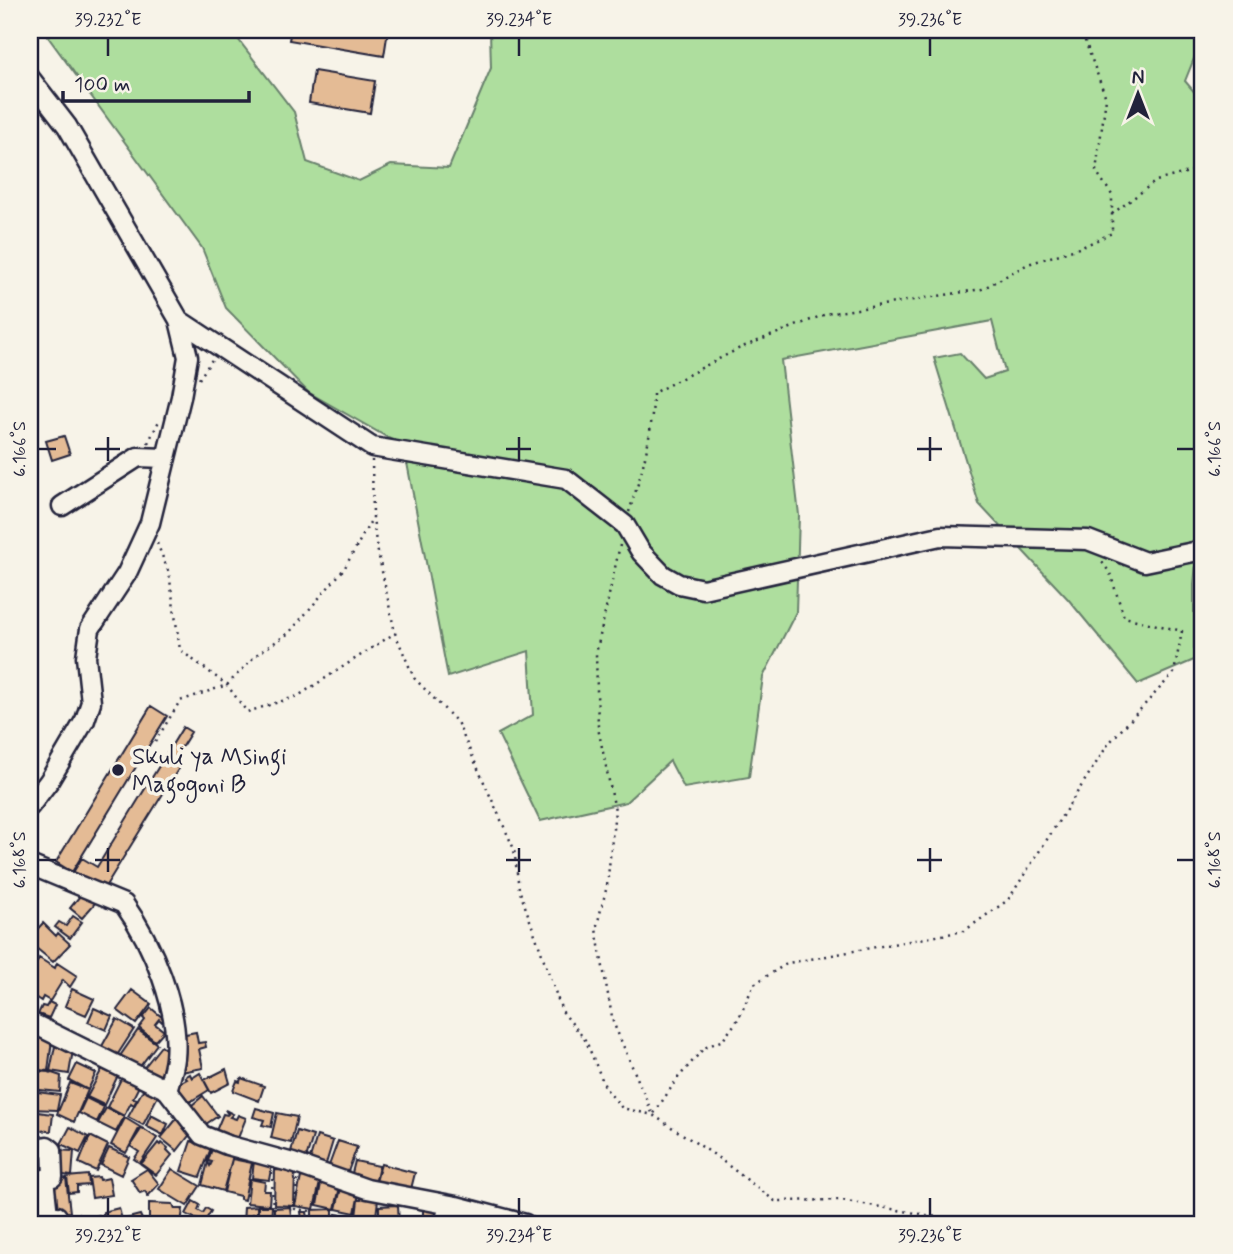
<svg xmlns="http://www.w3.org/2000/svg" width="1233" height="1254" viewBox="0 0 1233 1254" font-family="Mynerve,sans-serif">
	<rect width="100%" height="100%" fill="#f7f3e8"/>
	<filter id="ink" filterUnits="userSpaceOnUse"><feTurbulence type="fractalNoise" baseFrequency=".0143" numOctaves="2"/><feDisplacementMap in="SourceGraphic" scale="14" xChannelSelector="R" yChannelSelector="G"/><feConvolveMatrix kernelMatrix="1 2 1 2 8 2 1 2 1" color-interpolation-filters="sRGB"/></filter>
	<g filter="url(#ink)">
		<path fill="#aede9e" stroke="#68806c" stroke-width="2" d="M43,30h188l63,82 13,50 52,19 32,-16 58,3 42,-100 -1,-38h713v6l-18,45 18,21v432h-4l-5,50v76l-56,24 -70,-85 -89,-95 -45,-146 26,-5 24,26 21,-7 -13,-51 -211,39 18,155 -3,97 -33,65 -14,100 -65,11 -14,-27 -44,41 -86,19 -42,-87 35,-19 -4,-64 -81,26 -44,-230 -96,-55 -82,-84 -24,-60z"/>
		<path fill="#e4bb95" stroke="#22223b" stroke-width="2" d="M291,30h97l-4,26 -95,-16z
			M314,71l61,10 -5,32 -61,-10z
			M64,436l6,18 -18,6 -6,-19z
			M34,481l1,12h-5v-11z
			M151,706l16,10 -95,156 -16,-10z
			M183,727l8,5 -20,32 8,4 -77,124 -30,-18 10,-16 15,9z
			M84,891l13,10 -15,17 -12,-10z
			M73,916l9,6 -12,16 -15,-11 4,-5 7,4z
			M43,923l13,13 2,-3 12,11 -17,18 -23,-19v-6z
			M39,958l16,10 2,-5 20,13 -7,11 -7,-7 -13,21 -7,-4 -2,4 -11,-7 4,-8 -4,-3v-9z
			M72,989l22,10 -8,16 -21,-9z
			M132,990l19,14 -15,20 -19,-14z
			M49,1002l6,3 -6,13 -11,-4 4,-8 4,1z
			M94,1008l18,8 -6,14 -18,-8z
			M151,1008l13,11 -2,3 -3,-3 -4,5 9,7 -9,10 -16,-13 6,-8 -2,-2z
			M117,1019l17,10 -18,28 -15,-9z
			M138,1030l19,14 -19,25 -18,-13z
			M196,1032l2,11 7,-1 1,5 -7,2 4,19 -22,4 -6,-36z
			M34,1037l18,3 -4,31 -17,-2z
			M55,1046l18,4 -4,24 -19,-3z
			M161,1046l14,10 -14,21 -3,-2 -3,4 -13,-9z
			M77,1064l19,9 -8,17 -19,-10z
			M113,1068l7,3 -16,34 -17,-8 15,-28 9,4z
			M226,1069l4,14 -19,10 -7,-13z
			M31,1071l18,1 12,4 -1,16 -30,-3z
			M124,1073l17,9 -8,16 4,1 -3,6 -3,-2 -7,13 -17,-9z
			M200,1073l9,17 -26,16 -11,-19 15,-8 -2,-2 5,-3 2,4z
			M241,1078l23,8 -5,15 -26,-10 4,-10 3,1z
			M70,1083l18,7 -14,32 -17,-8z
			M144,1088l14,8 -15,29 -15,-8z
			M30,1091l30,4 -3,15 -27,-1z
			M203,1096l15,20 -18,12 -14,-18z
			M86,1098l18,9 -7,15 -18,-9z
			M106,1108l18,9 -8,15 -18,-9z
			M256,1108l18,5 -3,14 -9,-2 2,-5 -11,-3z
			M225,1110l8,4 -3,3 6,2 2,-4 8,3 -8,20 -3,-1 -2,4 -4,-2 2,-4 -3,-1 -2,5 -11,-6 8,-19 4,1 1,-1z
			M30,1111l23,3 -2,17 -21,-1z
			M277,1113l20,4 -6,26 -20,-5z
			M151,1115l17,9 -5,11 -17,-9z
			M179,1116l16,12 -18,23 -16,-13z
			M125,1118l15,9 -14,26 -15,-8z
			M70,1127l18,10 -8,16 -19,-9z
			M142,1128l15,10 -17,25 -6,-4 5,-7 -9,-6z
			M297,1131l16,5 -7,23 -16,-4z
			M90,1136l18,9 -12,26 -17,-8z
			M317,1136l16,5 -8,26 -16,-5z
			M191,1141l20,7 -11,29 -19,-6z
			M338,1141l19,6 -11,30 -19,-6z
			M158,1143l2,2 2,-2 6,5 -1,2 5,5 -16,20 -15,-11z
			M213,1146l21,6 -11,39 -21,-6 6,-23 2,4 2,-4 -4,-1z
			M109,1148l20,9 -8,18 -20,-10z
			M54,1150l20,1 -2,25 -18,-2z
			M30,1155l21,2 -1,17h-20z
			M232,1159l20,4 -8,37 -4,-1v-3l-16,-4z
			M254,1161l18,3 -3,16 -17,-2z
			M355,1161l24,5 -4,18 -24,-7z
			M381,1164l34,9 -5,20 -35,-8z
			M147,1169l12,15 -11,12 -3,-5 -5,2 -9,-14z
			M172,1169l28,17 -13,20 -28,-17z
			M275,1170l20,1 -1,35 -20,-1z
			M88,1175l1,10 -12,1v6l-8,1 -2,-16z
			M99,1177l1,3 9,-2 3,17 -20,3 -3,-20z
			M301,1177l20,1 -7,31 -19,-3z
			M66,1178l4,34 -21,1 -3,-33z
			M322,1178l19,4 -6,27 -18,-4z
			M250,1179l15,3 -1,9h6l-1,14 -22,-2z
			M43,1180l3,34 -16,1v-34z
			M342,1184l18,4 -5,25 -19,-4z
			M362,1190l17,2 -4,32h-8l1,-4 -5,-1v5h-8v-6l5,1 -4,-2 2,-17h3z
			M193,1201l7,4 -2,5 5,3 3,-5 5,3 -7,12 -18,-9z
			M149,1203l24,1 2,5h8l-2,15h-32z
			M398,1205l1,19h-20v-18z
			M257,1206v8h-5v3h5l-1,7 -13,-1 1,-16z
			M258,1206h14l-1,18h-13z
			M290,1207l2,17h-18v-16z
			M119,1208l4,16h-20v-12z
			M333,1209v15h-21v-14z
			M423,1209h19v15h-19z
			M301,1212h6l2,12h-16v-4l9,-1z
			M78,1214l2,10h-21v-6z
			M336,1214l16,3 1,7h-18z
			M99,1215l3,9h-21l-1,-3z
			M140,1215l4,9h-19l-2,-4 7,-2 1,4 2,-1 -1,-4z
			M446,1215l16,1v8h-16z
			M56,1217l1,7h-25v-4z
			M400,1217h7v7h-7z
			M411,1217h9v7h-9z
			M184,1220l18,3 8,1h-27z
			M210,1220l32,2v2h-32z"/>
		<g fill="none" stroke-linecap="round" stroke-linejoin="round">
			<defs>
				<path id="minor" d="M30,78l37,48 112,194 193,127 194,32 59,46 16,27 22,23 16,9 24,5 237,-53 148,4 57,22 58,-12
					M62,506l76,-49 27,1
					M30,806l19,-25 36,-61 6,-18 -5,-45 4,-28 37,-56 23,-50 31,-126 7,-40 -9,-37
					M30,865l94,39c28,39 56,105 51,154 -1,11 -5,22 -8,32l35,45 25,10 66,18 74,26 89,17 69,18
					M30,1022l137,68
					M30,1149l17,-3 5,4 1,27 -9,2 4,36 9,1 1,8
					M444,1224l5,-19"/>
			</defs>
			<use href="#minor" stroke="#22223b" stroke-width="23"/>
			<path stroke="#22223b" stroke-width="2.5" stroke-dasharray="2 5" stroke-linecap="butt" d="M1112,214l44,-33 47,-13
				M199,379l14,-21
				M148,443l11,-22
				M372,460l1,57 3,26 19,90 19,45 43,44 57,127 5,40 43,122 24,30 20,48 16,19 31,7 60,39 62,47 66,-1 108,19 9,5
				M629,512c13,-39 24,-78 24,-119l87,-45 86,-34 156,-25 46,-25 54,-17 30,-14v-38l-16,-24 10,-73 -22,-60 -6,-8
				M157,543l12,30 11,77 47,35 20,27 51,-16 97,-63
				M620,545l-24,109 2,74 17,82 -8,76 -11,43 17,93 40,93 24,-36 27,-31 19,-8 16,-22 15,-34 34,-21 176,-32 44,-31 101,-157 65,-70 8,-42 -58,-14 -14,-44 -8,-11
				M155,742l25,-41 47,-16 29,-30 33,-22 55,-64 29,-52
				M272,1172l1,52
				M297,1180l-2,29 14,2 1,13"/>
			<use href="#minor" stroke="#f7f3e8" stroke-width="18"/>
		</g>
	</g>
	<path fill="none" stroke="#22223b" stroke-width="2.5" d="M108,38v18M519,38v18M930,38v18M108,437v24M519,437v24M930,437v24M38,449h18M95,449h25M506,449h25M917,449h25M1177,449h17M108,848v24M519,848v24M930,848v24M38,860h18M95,860h25M506,860h25M917,860h25M1177,860h17M108,1198v18M519,1198v18M930,1198v18"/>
	<circle fill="#22223b" stroke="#f7f3e8" stroke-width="2.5" cx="118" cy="770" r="7"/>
	<g text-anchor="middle" stroke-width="7" stroke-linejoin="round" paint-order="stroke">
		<g font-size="24" fill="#22223b" stroke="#f7f3e8" text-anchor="start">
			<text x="132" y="764">Skuli ya Msingi<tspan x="132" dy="28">Magogoni B</tspan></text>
		</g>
	</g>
	<rect width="1233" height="1254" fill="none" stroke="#f7f3e8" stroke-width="77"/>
	<g transform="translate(1138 94)" stroke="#f7f3e8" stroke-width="5" paint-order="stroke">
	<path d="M0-5L12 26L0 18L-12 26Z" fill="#22223b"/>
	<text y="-10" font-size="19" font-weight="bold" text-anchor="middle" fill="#22223b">N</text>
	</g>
	<path d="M63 91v10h186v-10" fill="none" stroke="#22223b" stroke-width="3.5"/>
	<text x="74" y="91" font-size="21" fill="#22223b" stroke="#f7f3e8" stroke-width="5" paint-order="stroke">100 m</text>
	<rect x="38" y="38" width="1156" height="1178" fill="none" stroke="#22223b" stroke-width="2.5"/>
	<g font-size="18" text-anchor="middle" fill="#22223b">
		<text x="108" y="25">39.232°E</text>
		<text x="519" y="25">39.234°E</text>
		<text x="930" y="25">39.236°E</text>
		<text transform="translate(19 449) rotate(-90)" y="6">6.166°S</text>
		<text transform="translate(1214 449) rotate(-90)" y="6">6.166°S</text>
		<text transform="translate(19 860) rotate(-90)" y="6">6.168°S</text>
		<text transform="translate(1214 860) rotate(-90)" y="6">6.168°S</text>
		<text x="108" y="1241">39.232°E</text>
		<text x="519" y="1241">39.234°E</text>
		<text x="930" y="1241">39.236°E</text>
	</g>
</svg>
